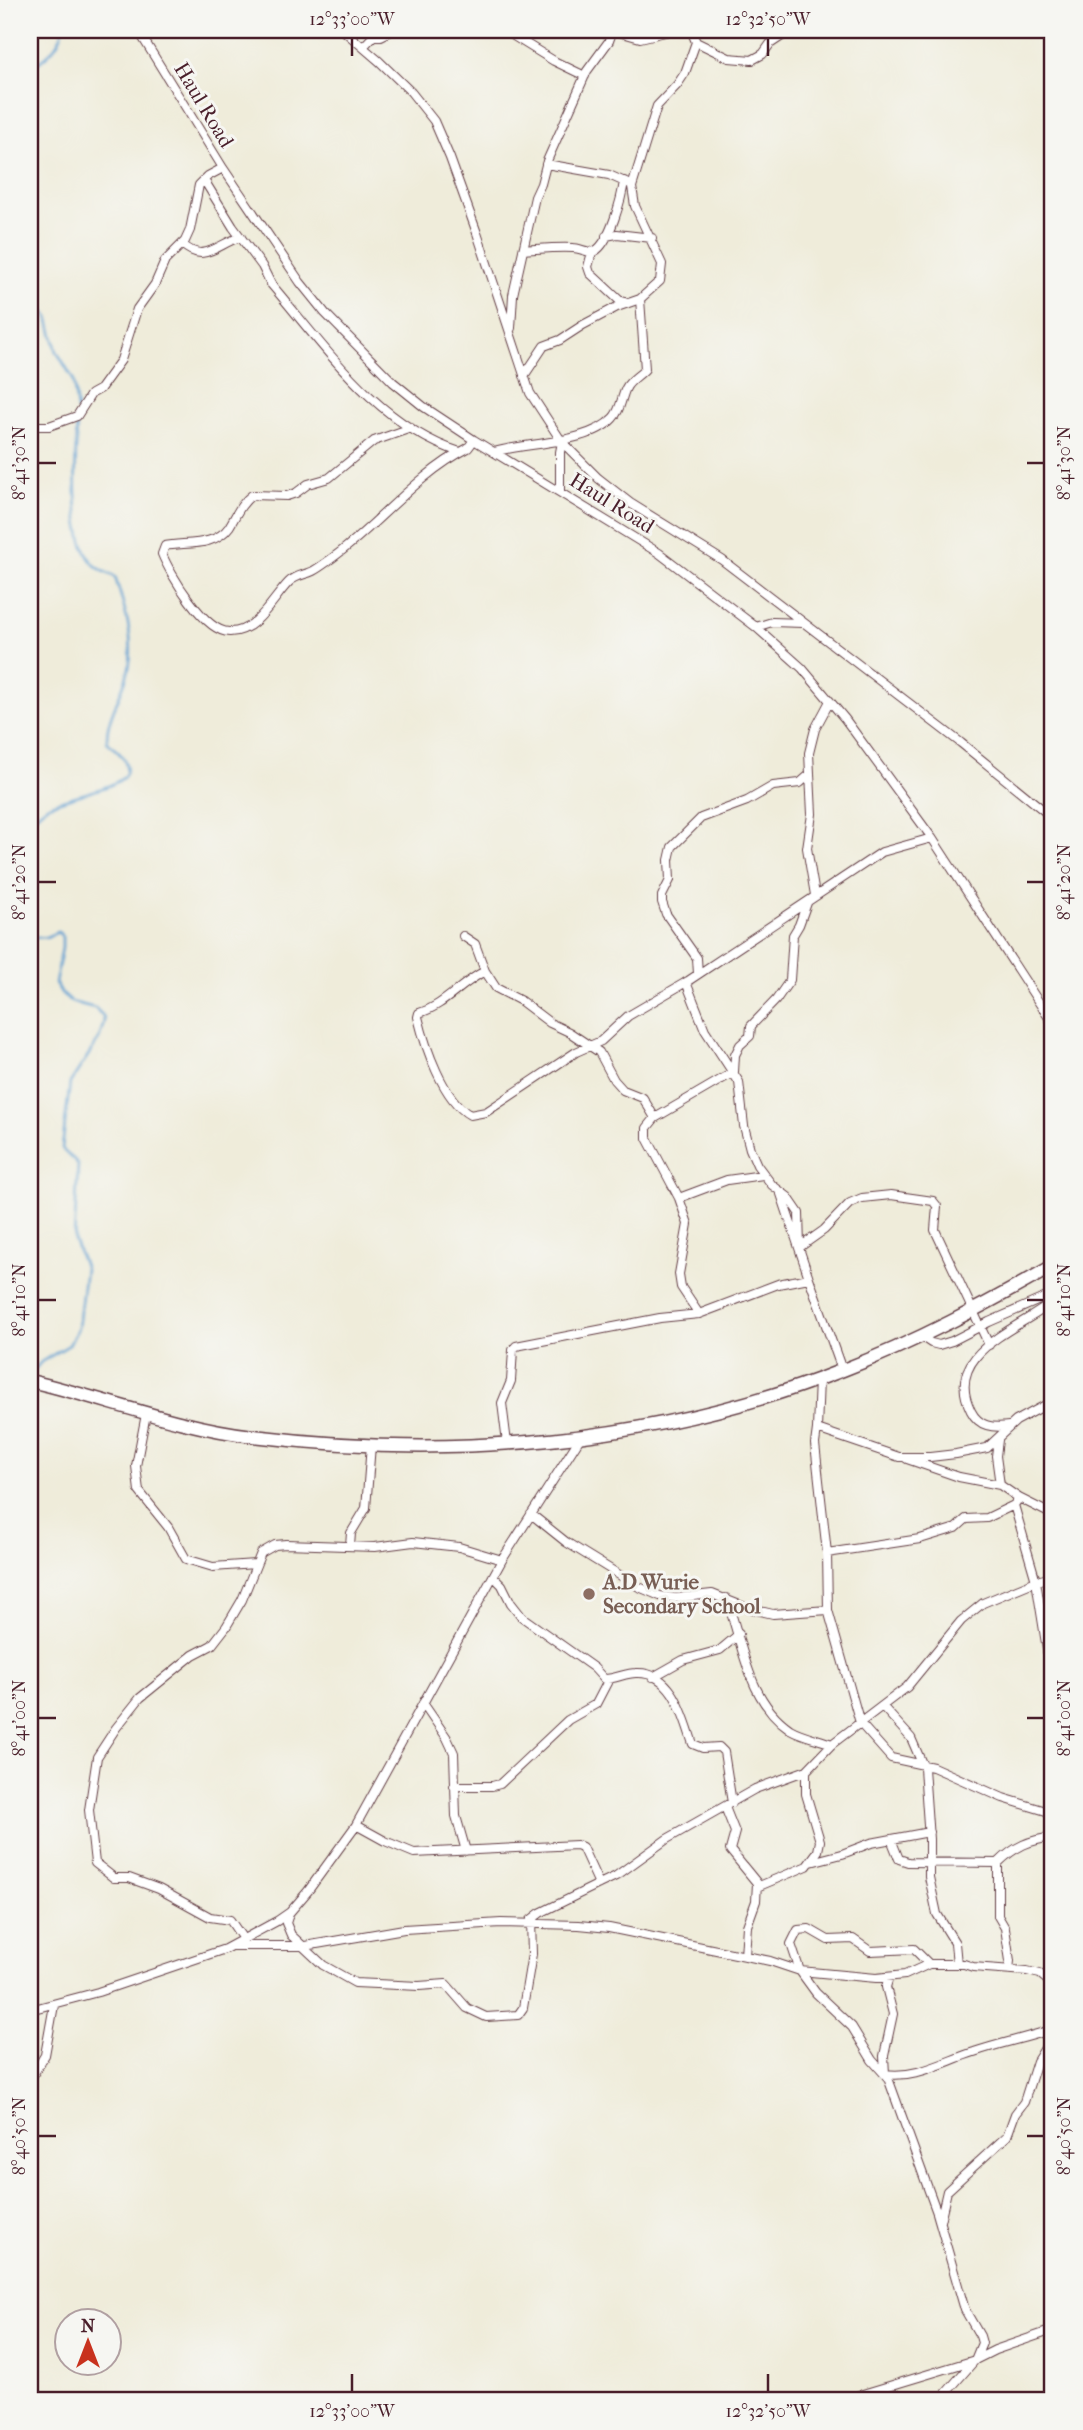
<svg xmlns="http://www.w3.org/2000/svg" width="1083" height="2430" viewBox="0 0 1083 2430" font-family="'IM FELL French Canon',serif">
	<rect width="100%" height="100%" fill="#f6f6f2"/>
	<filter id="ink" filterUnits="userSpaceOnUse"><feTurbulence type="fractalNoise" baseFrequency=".0143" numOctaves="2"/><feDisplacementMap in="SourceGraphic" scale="14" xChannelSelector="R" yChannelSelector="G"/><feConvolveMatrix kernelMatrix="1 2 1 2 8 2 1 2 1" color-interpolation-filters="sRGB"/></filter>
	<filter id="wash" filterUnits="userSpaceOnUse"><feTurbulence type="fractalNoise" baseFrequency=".00686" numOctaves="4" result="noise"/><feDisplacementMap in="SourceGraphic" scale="28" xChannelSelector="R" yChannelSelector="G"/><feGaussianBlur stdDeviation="1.57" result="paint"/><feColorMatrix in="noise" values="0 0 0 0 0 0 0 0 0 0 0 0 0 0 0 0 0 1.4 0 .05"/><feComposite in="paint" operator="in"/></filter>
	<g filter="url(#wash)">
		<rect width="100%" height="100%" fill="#efecda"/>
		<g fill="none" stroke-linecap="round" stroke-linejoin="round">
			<path stroke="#60a0d2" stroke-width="2.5" d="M30,69c15,-11 28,-20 33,-39
				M30,297l18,19 9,36 16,27 4,31
				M30,821c5,-5 11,-11 17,-15 15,-9 76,-18 79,-33 3,-14 -10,-23 -19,-31 -1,-27 17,-49 22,-74 6,-31 -5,-62 -14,-91 -8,-4 -18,-8 -23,-15 -22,-26 -16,-112 -15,-145
				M30,938l16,-1 12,-5 4,4v12l-7,35 7,11 9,8 24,6 8,8 1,6 -5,17 -29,44 -8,65c4,8 12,9 16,17l-4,75 11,29 -7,59 -9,17 -28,17 -11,13"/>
		</g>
	</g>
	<g filter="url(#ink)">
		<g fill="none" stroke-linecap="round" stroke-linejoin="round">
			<defs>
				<path id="street" d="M138,30l85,138 77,114 25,31 68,69 31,25 50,33 185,113 97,74 46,41 43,51 87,119 121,186
					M343,30l36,31 32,31 23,29 16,37 27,75 53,160 32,49 36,36 32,25 92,57 239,183 92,75
					M504,30l50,31 31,15
					M612,30l28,8 34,-8
					M375,36h6l12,-6
					M696,42l33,16 23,2 11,-6 7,-10 21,-14
					M363,47l16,-17
					M546,164l63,11 18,8
					M204,180l29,47 29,39 9,18c54,63 107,142 189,168
					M606,236l11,-2 35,4
					M182,244c22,21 36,-1 59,-7
					M523,250c17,-1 34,-3 50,-2 8,0 15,6 22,3 15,-8 27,-54 29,-70
					M592,252l-4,15 2,6 29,27 8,3
					M511,328l2,-33 22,-98 6,-13 6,-23 40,-90 22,-30 4,-11
					M524,376l20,-30 16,-6 23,-15 34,-18 23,-8
					M30,423l8,3h11l28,-10 14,-22 9,-5 21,-29 16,-51 18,-25 10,-23 20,-20 5,-11 9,-45 9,-9 15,-8
					M411,428l-37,13 -45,37 -21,6 -12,9 -9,3 -35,-1c-12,9 -16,21 -23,32 -14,20 -43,15 -64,19l-3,8c8,20 43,79 68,78 27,0 43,-34 59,-50 7,-7 16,-7 24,-11 6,-3 25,-17 31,-22 41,-33 76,-76 124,-101l6,-8
					M494,452c34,-10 95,-8 119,-34 8,-8 8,-20 13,-30 4,-8 13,-12 19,-19l-5,-70 20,-18 2,-17 -27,-58 -3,-19 25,-81 20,-21 8,-12 11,-31 -5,-12
					M560,491v-39l2,-10
					M756,627l16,-5 31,1
					M815,895l-8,-47 5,-34 -3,-61 6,-24 15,-28
					M463,936l12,8 10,27 11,17 25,13 29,22 19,9 30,20 15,28 9,10 20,8 12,20
					M485,971c-24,12 -41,35 -66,42l-1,4c7,29 25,83 52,98l16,-3 90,-60 25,-11 27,-25 60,-35 194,-129 50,-14
					M698,974l-1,-16 -31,-44 -4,-12v-6l8,-16 -1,-20 3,-13 29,-29 46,-17 26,-15 27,-3 8,-7
					M686,982l19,48 34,52 5,44 6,23 7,16 15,20 16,12 11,16 1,34
					M780,1191l29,87
					M679,1198l-32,-60v-10l8,-10 79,-46 1,-17 5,-10 10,-9 1,-10 25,-26 14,-20 3,-45 6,-10 8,-22
					M800,1247l24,-17 26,-27 12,-5 29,-3 42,6 4,5 -2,24 54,115
					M699,1314l-18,-27 -2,-13 9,-50 -9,-26 48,-18 36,-5
					M922,1337l9,6 8,2 13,-4 37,-19 64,-28
					M819,1379l-2,50 82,28h31l26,-3 31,-6 29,-27 37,-20
					M146,1414l-10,52 3,25 29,36 18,32 27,8 42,-3
					M1009,1426c-16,2 -30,1 -38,-15 -29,-58 46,-81 82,-109
					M817,1429l-2,15 12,109 1,57 32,113 31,35 42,9 70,31 43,13 7,6
					M998,1440l-2,16 4,29
					M507,1443l-5,-40 9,-22 2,-31 3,-4 144,-28 39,-4 79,-30 31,-6 33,92
					M907,1459l52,18 41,8 19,13 34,17
					M1014,1505l22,76 12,75
					M531,1514l35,28 73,45 21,9 16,2 36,-4 35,14 26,6 55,-4
					M350,1546l1,-13 15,-25 5,-63
					M827,1553l93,-14 36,-11 10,-9 21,-1 27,-13 5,-7
					M493,1576l9,9 9,18 11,14 72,51 10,11c12,0 21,-6 32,-6 38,-2 48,45 57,71l10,4 16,-1 5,5 8,51
					M726,1598c17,45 21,102 64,131 12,7 29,10 42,15
					M653,1677l30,-17 37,-10 19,-16
					M423,1703l24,35 7,15 2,63 10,35
					M883,1707l28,31 13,30 5,71v38l8,37 18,29 2,21
					M454,1786h38l8,-2 68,-64 28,-16 13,-25
					M725,1807l10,25 -5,18 27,33 -1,18 -9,25 -2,30
					M356,1825l29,16 29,12 163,-8 5,2 17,37 17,-8 51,-37 88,-50 52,-19 25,-26 75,-57 54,-66 22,-18 53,-22 17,-4
					M891,1839l8,20 9,3 90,1v53l7,12 5,33 -1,8
					M811,1862l31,-8 29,-11 58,-11
					M998,1863c17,-17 32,-23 55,-26
					M757,1887l50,-21 11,-15 2,-10 -14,-47v-23
					M289,1914l-3,9 5,12 32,30 32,18 64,3 27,-2 21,24 19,9 32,-2 5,-7 9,-54 -1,-34 9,-7 59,-29
					M243,1939l-13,-19 -20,-3 -51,-28 -30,-11h-15l-19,-15 -6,-53 8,-53 19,-29 24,-30 53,-43 19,-10 14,-18 16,-27 19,-47 14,-8 11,-1 89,3 38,-5 46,5 43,13
					M231,1946h74l99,-17 97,-6 78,2 30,3 122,25 39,8 30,10 16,22 36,34 20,33 16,18 49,135 28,97 15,26 2,7 -7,17 -35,40
					M929,1964l-15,-15 -44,2 -17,-12 -25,1 -19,-11 -11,1 -7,14 9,27 76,7 29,-3 24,-11h35l9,3 54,4 13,3 13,11
					M889,1977l-3,10 7,27 -9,42 1,18c31,5 60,-13 89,-22 26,-9 53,-14 79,-23
					M30,2010l68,-18 127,-43 52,-28 13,-9 18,-21 48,-66 146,-265 78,-122
					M30,2080l15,-25 9,-50
					M940,2221l7,-30 60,-55 8,-22 9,-12 13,-41 16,-26
					M843,2400l132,-40 20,-10 58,-20"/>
				<path id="primary" d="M30,1381c74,17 146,46 223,55 198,24 403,8 590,-66 73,-28 142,-65 210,-104"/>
			</defs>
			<use href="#street" stroke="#633e45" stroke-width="10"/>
			<use href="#primary" stroke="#633e45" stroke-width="15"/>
			<use href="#street" stroke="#fff" stroke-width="8"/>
			<use href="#primary" stroke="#fff" stroke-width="12"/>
		</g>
	</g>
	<path fill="none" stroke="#4a1f2b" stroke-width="2.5" d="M352,38v18M768,38v18M38,463h18M1027,463h17M38,882h18M1027,882h17M38,1300h18M1027,1300h17M38,1718h18M1027,1718h17M38,2136h18M1027,2136h17M352,2374v18M768,2374v18"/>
	<circle fill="#8d6e63" stroke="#f6f6f2" stroke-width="2.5" cx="589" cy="1594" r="7"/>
	<g text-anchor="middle" stroke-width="6" stroke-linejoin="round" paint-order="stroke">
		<g font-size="21" fill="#4a1f2b" stroke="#f6f6f2">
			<text transform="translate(204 105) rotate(59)" y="7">Haul Road</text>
			<text transform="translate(612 503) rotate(32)" y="7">Haul Road</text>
		</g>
		<g font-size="21" font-weight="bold" fill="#785e54" stroke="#f6f6f2" text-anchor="start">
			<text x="603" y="1589">A.D Wurie<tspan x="603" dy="24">Secondary School</tspan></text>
		</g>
	</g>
	<rect width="1083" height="2430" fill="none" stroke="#f6f6f2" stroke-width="77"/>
	<g transform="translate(88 2342)"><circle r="33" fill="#f6f6f2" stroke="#b1a0a2" stroke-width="2"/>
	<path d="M0-5L12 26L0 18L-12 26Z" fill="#c8321e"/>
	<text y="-10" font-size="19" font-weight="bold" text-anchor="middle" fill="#4a1f2b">N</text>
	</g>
	<rect x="38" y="38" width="1006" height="2354" fill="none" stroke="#4a1f2b" stroke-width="2.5"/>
	<g font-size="18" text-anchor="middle" fill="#4a1f2b">
		<text x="352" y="25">12°33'00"W</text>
		<text x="768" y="25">12°32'50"W</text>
		<text transform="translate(19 463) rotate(-90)" y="6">8°41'30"N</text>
		<text transform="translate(1064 463) rotate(-90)" y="6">8°41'30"N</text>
		<text transform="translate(19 882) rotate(-90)" y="6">8°41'20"N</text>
		<text transform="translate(1064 882) rotate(-90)" y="6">8°41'20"N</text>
		<text transform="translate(19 1300) rotate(-90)" y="6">8°41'10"N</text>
		<text transform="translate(1064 1300) rotate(-90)" y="6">8°41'10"N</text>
		<text transform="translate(19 1718) rotate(-90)" y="6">8°41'00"N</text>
		<text transform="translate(1064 1718) rotate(-90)" y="6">8°41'00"N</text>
		<text transform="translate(19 2136) rotate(-90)" y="6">8°40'50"N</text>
		<text transform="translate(1064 2136) rotate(-90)" y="6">8°40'50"N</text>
		<text x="352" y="2417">12°33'00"W</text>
		<text x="768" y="2417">12°32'50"W</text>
	</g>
</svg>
